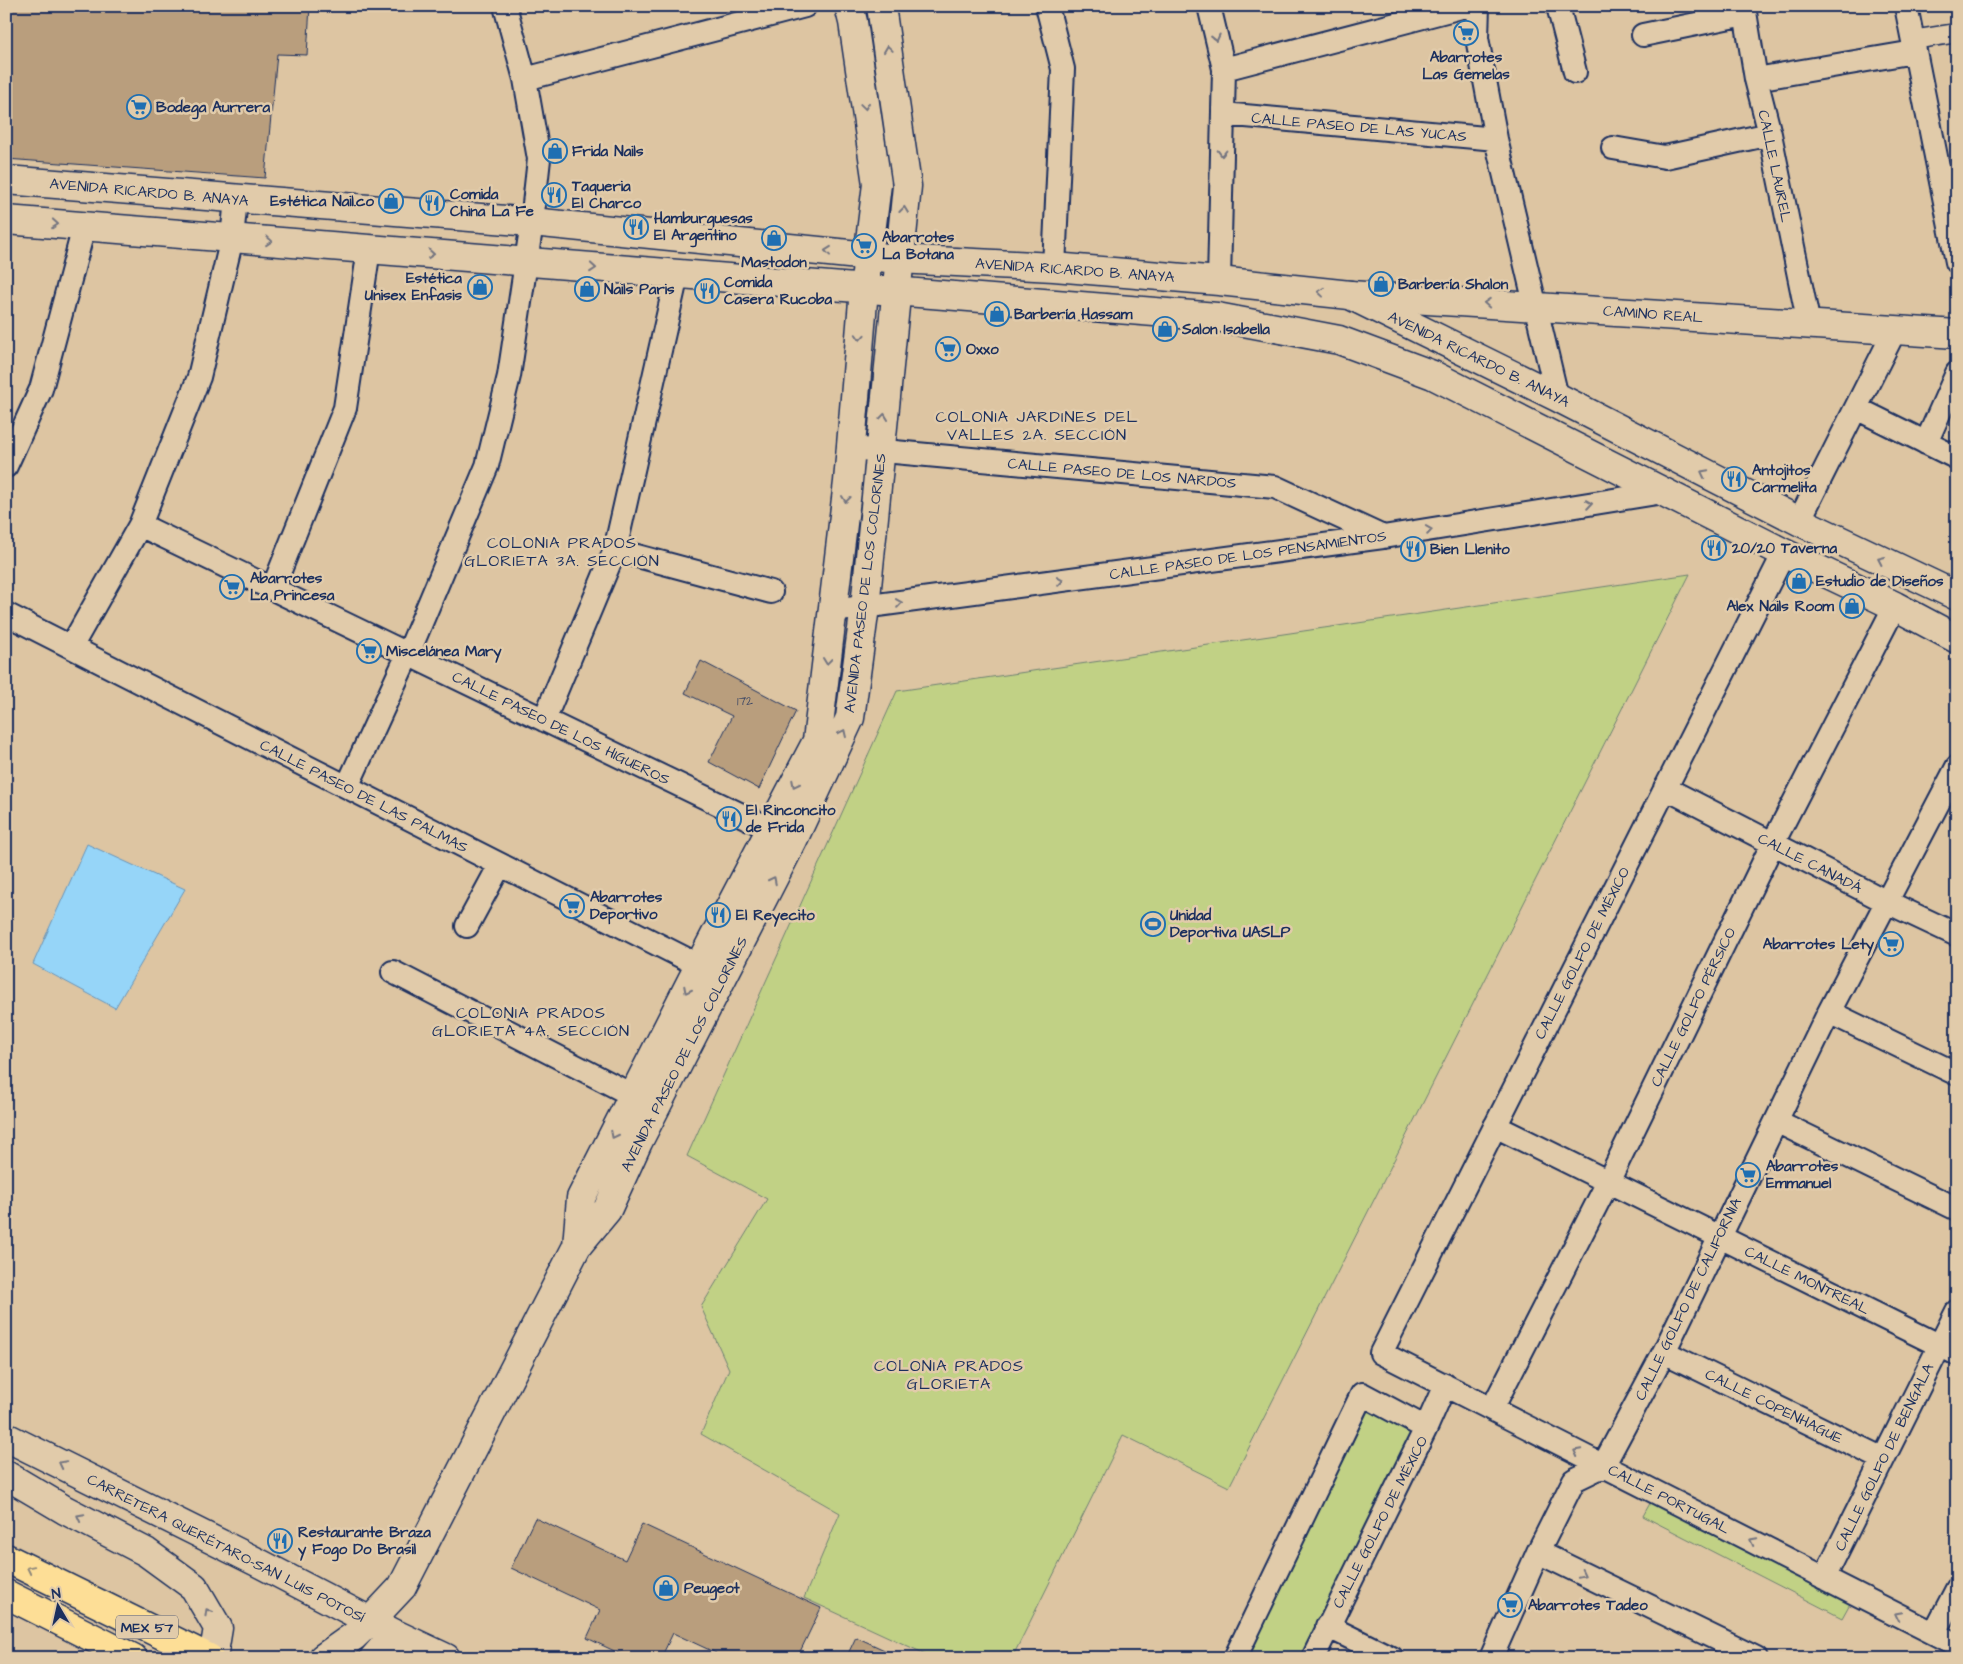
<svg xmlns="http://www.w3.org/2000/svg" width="1963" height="1664" viewBox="0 0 1963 1664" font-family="'Architects Daughter',sans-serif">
	<rect width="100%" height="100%" fill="#ddc5a2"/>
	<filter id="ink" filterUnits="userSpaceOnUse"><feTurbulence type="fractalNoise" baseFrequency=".02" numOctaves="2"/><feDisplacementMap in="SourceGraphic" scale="10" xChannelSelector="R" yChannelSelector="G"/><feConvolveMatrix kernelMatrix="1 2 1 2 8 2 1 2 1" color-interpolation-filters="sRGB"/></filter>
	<g filter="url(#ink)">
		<path fill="#c1d185" stroke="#6e8072" d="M1690,574l-461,913 -106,-52 -111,223h-78l-130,-60 36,-85 -139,-79 28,-65 -28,-62 66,-108 -80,-43 210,-465z
			M1368,1411l46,23 -112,224h-56z
			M1654,1496l199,102 -11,20 -199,-102z"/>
		<path fill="#96d5f8" stroke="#6593ba" d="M87,844l98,45 -70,119 -82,-44z"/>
		<path fill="#b99e7d" stroke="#1b2f5e" d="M6,6h304l-3,49 -30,-1 -12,124 -259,-19z
			M701,661l95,50 -37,78 -50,-27 23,-46 -47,-23z
			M535,1518l90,42 17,-36 179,84 -24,50h-83l2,-5 -43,-20 -12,25h-32l-42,-20 13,-28 -89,-42z
			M856,1637l46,21h-56z"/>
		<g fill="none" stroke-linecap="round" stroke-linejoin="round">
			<defs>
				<path id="pedestrian" d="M1912,40l45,-7"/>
				<path id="minor" d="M1047,6l16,63 -9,198
					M1209,6l15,63 -5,212
					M1478,6l-1,32 19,101 61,258
					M1558,6l17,66
					M1744,6l12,73 14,55 39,191
					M1906,6l51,256
					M1643,35l102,-21
					M1224,69l241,-63
					M525,79l280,-73
					M1756,79l158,-27
					M1223,114l273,25
					M1613,148l52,9 105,-23
					M1856,408l101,50
					M1926,443l31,-70
					M851,448l424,39 108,50
					M6,466l35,-77 43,-162
					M1799,521l96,-191
					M140,525l645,311
					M615,550l156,42
					M1784,553l-403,800 576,292
					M273,588l72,-180 24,-159
					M833,611l550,-74 280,-45
					M6,614l708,359
					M71,647l69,-122 59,-148 33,-139 4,-39
					M544,720l71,-170 62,-275
					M347,787l61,-133 79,-188 22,-90 23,-154 7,-63 -14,-80 -20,-73
					M1665,788l222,114 70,33
					M467,926l33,-61
					M393,972l241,124
					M1829,1012l128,62
					M1776,1121l181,88
					M1495,1126l462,228
					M1664,1352l219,107
					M1492,1409l116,-227 165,-339 122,-237
					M1538,1552l218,106
					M1824,1578l133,-267
					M1327,1626l65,32
					M1934,1633l23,-44
					M1235,1658l127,-264 64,34
					M1313,1658l113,-230 19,-43
					M1491,1658l47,-106 36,-72 29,-14 61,-114 165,-340 128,-245"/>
				<path id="tertiary" d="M1350,295l607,39
					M577,1246l4,-48 118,-232 118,-225 31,-259 16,-193 13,-105 -24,-162 -4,-16
					M371,1620l31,-33 175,-341 30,-36 31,-68 155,-302 57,-122 15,-111 42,-421 -26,-180"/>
				<path id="secondary" d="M6,180l526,42 366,37 156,8 165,14 131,14 207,102 242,124 158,75
					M6,220l1211,97 122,23 94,35 351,178 111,53 62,33
					M6,1437l251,125 138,72 51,24
					M6,1475l59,35 81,42 48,35 24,41 -5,30
					M323,1658l31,-22 17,-16
					M374,1658l21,-24"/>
				<path id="trunk" d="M6,1558l203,100
					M6,1594l127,64"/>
			</defs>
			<use href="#pedestrian" stroke="#1b2f5e" stroke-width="21"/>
			<use href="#minor" stroke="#1b2f5e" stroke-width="26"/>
			<use href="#tertiary" stroke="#1b2f5e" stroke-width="31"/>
			<use href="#secondary" stroke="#1b2f5e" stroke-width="31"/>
			<use href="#trunk" stroke="#1b2f5e" stroke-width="31"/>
			<use href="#pedestrian" stroke="#e1cbaa" stroke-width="18"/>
			<use href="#minor" stroke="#e1cbaa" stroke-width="22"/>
			<use href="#tertiary" stroke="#e1cbaa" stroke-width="28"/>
			<use href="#secondary" stroke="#e1cbaa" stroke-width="28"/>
			<use href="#trunk" stroke="#fdde96" stroke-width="28"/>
		</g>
		<defs><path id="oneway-chevron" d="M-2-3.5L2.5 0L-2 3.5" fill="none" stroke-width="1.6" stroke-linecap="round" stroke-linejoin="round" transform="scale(1.25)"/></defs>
		<g stroke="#747580">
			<use href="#oneway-chevron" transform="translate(1216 38) rotate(76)"/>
			<use href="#oneway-chevron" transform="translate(888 49) rotate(-98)"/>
			<use href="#oneway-chevron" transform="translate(865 106) rotate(82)"/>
			<use href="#oneway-chevron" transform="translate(1222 153) rotate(91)"/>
			<use href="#oneway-chevron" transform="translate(904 210) rotate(-83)"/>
			<use href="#oneway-chevron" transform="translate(55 224) rotate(5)"/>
			<use href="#oneway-chevron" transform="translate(269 241) rotate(5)"/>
			<use href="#oneway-chevron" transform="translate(828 251) rotate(-174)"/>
			<use href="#oneway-chevron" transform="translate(431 254) rotate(5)"/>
			<use href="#oneway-chevron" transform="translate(593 268) rotate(5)"/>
			<use href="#oneway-chevron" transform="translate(1321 292) rotate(-174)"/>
			<use href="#oneway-chevron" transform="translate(1487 303) rotate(-176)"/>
			<use href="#oneway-chevron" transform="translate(860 337) rotate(94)"/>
			<use href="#oneway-chevron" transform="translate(884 417) rotate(-84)"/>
			<use href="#oneway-chevron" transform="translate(1704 473) rotate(-153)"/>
			<use href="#oneway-chevron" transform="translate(846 499) rotate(97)"/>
			<use href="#oneway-chevron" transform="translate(1589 504) rotate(-9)"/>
			<use href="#oneway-chevron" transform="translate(1429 530) rotate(-9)"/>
			<use href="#oneway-chevron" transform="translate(1881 560) rotate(-155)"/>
			<use href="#oneway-chevron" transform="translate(1060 581) rotate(-8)"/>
			<use href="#oneway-chevron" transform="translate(899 603) rotate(-8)"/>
			<use href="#oneway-chevron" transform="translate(827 661) rotate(97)"/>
			<use href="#oneway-chevron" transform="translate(843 733) rotate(-65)"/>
			<use href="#oneway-chevron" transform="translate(795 784) rotate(117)"/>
			<use href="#oneway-chevron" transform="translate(773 880) rotate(-63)"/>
			<use href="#oneway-chevron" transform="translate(687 990) rotate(117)"/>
			<use href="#oneway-chevron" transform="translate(614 1135) rotate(117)"/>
			<use href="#oneway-chevron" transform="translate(1577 1452) rotate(-153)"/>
			<use href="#oneway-chevron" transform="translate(62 1464) rotate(-153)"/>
			<use href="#oneway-chevron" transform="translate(80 1517) rotate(-152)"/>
			<use href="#oneway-chevron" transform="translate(1753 1541) rotate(-153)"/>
			<use href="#oneway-chevron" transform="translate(1582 1574) rotate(26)"/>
			<use href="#oneway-chevron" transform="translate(208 1612) rotate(-120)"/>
			<use href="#oneway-chevron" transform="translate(1898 1615) rotate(-153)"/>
		</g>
		<use stroke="#8c867a" href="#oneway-chevron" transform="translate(30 1569) rotate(-154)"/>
	</g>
	<defs>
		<symbol id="supermarket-ring" viewBox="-11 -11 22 22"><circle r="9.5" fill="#e1cbaa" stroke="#1f6fb2" stroke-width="1.5"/><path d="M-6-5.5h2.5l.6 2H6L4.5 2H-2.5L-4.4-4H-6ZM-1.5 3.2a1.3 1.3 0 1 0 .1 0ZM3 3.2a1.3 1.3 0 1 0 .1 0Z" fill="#1f6fb2"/></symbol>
		<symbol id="shop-ring" viewBox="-11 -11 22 22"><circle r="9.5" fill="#e1cbaa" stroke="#1f6fb2" stroke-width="1.5"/><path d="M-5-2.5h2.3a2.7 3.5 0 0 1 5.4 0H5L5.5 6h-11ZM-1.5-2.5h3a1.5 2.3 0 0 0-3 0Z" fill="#1f6fb2"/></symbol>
		<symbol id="restaurant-ring" viewBox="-11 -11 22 22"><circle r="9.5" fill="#e1cbaa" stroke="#1f6fb2" stroke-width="1.5"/><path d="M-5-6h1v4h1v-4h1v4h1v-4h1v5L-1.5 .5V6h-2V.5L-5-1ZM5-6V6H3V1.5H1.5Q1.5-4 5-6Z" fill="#1f6fb2"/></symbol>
		<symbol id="stadium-ring" viewBox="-11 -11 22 22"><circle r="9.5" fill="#e1cbaa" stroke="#1f6fb2" stroke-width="1.5"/><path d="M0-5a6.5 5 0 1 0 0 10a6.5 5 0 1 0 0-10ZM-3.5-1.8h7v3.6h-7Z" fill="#1f6fb2"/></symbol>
	</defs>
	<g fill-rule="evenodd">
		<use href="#supermarket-ring" x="1452" y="19" width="28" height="28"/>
		<use href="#supermarket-ring" x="125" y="93" width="28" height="28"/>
		<use href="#shop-ring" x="541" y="137" width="28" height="28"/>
		<use href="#restaurant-ring" x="540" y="181" width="28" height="28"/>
		<use href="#shop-ring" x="377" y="187" width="28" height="28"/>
		<use href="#restaurant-ring" x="418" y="189" width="28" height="28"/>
		<use href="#restaurant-ring" x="622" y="213" width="28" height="28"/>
		<use href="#shop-ring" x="760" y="224" width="28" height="28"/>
		<use href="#supermarket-ring" x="850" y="232" width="28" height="28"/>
		<use href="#shop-ring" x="1367" y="270" width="28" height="28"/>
		<use href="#shop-ring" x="466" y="273" width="28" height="28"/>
		<use href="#shop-ring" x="573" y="275" width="28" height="28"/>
		<use href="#restaurant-ring" x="693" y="277" width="28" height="28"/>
		<use href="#shop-ring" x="983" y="300" width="28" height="28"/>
		<use href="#shop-ring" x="1151" y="315" width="28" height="28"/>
		<use href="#supermarket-ring" x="934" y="335" width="28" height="28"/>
		<use href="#restaurant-ring" x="1720" y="465" width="28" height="28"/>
		<use href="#restaurant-ring" x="1700" y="534" width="28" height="28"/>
		<use href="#restaurant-ring" x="1399" y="535" width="28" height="28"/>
		<use href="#shop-ring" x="1785" y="567" width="28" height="28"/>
		<use href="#supermarket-ring" x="218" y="573" width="28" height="28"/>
		<use href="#shop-ring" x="1838" y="592" width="28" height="28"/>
		<use href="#supermarket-ring" x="355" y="637" width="28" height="28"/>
		<use href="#restaurant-ring" x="715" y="805" width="28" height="28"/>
		<use href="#supermarket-ring" x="558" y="892" width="28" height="28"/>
		<use href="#restaurant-ring" x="704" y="901" width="28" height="28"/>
		<use href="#stadium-ring" x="1139" y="910" width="28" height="28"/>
		<use href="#supermarket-ring" x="1877" y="930" width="28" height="28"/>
		<use href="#supermarket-ring" x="1734" y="1161" width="28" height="28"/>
		<use href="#restaurant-ring" x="266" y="1527" width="28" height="28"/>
		<use href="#shop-ring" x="652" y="1574" width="28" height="28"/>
		<use href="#supermarket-ring" x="1496" y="1591" width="28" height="28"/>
	</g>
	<g text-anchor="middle" stroke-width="5" stroke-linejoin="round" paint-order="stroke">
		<g font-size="12" fill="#424b66">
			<text x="745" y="705">172</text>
		</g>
		<rect fill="#e1cbaa" stroke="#565e75" stroke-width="1" x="116" y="1615.5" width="62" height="23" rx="4"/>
		<g font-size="14" font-weight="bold" fill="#1b2f5e">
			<text x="147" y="1632">MEX 57</text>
		</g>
		<g font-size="15" font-weight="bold" fill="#1b2f5e" stroke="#e1cbaa" text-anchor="start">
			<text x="1466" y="62" text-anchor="middle">Abarrotes<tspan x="1466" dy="17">Las Gemelas</tspan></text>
			<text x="156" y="112">Bodega Aurrera</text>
			<text x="572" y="156">Frida Nails</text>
			<text x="572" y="191">Taqueria<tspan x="572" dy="17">El Charco</tspan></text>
			<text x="450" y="199">Comida<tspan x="450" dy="17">China La Fe</tspan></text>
			<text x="374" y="206" text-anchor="end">Estética Nail.co</text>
			<text x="654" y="223">Hamburguesas<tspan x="654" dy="17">El Argentino</tspan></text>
			<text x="882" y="242">Abarrotes<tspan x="882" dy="17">La Botana</tspan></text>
			<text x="774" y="267" text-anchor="middle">Mastodon</text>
			<text x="462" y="283" text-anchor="end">Estética<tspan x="462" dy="17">Unisex Enfasis</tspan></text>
			<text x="724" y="287">Comida<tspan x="724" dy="17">Casera Rucoba</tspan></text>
			<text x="1398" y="289">Barbería Shalon</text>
			<text x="604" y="294">Nails Paris</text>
			<text x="1014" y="319">Barbería Hassam</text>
			<text x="1182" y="334">Salon Isabella</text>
			<text x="966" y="354">Oxxo</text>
			<text x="1752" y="475">Antojitos<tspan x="1752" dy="17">Carmelita</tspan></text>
			<text x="1732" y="553">20/20 Taverna</text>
			<text x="1430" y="554">Bien Llenito</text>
			<text x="250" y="583">Abarrotes<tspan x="250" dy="17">La Princesa</tspan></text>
			<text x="1816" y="586">Estudio de Diseños</text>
			<text x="1834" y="611" text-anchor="end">Alex Nails Room</text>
			<text x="386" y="656">Miscelánea Mary</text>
			<text x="746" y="815">El Rinconcito<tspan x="746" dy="17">de Frida</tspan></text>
			<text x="590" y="902">Abarrotes<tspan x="590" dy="17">Deportivo</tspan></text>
			<text x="736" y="920">El Reyecito</text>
			<text x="1170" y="920">Unidad<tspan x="1170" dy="17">Deportiva UASLP</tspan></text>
			<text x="1874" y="949" text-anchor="end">Abarrotes Lety</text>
			<text x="1766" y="1171">Abarrotes<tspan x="1766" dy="17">Emmanuel</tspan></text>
			<text x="298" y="1537">Restaurante Braza<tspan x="298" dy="17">y Fogo Do Brasil</tspan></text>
			<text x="684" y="1593">Peugeot</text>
			<text x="1528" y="1610">Abarrotes Tadeo</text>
		</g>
		<g font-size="15" fill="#1b2f5e" stroke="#e1cbaa">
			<text transform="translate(1359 127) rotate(5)" y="5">CALLE PASEO DE LAS YUCAS</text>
			<text transform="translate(1775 166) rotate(78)" y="5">CALLE LAUREL</text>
			<text transform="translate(149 192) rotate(5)" y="5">AVENIDA RICARDO B. ANAYA</text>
			<text transform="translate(1075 270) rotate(4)" y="5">AVENIDA RICARDO B. ANAYA</text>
			<text transform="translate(1653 314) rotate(4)" y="5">CAMINO REAL</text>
			<text transform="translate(1479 359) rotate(26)" y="5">AVENIDA RICARDO B. ANAYA</text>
			<text transform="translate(1122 473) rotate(5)" y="5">CALLE PASEO DE LOS NARDOS</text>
			<text transform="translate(1248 555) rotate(-8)" y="5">CALLE PASEO DE LOS PENSAMIENTOS</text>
			<text transform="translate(865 583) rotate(-83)" y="5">AVENIDA PASEO DE LOS COLORINES</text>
			<text transform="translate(561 728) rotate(26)" y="5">CALLE PASEO DE LOS HIGUEROS</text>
			<text transform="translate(364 796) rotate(27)" y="5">CALLE PASEO DE LAS PALMAS</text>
			<text transform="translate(1810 863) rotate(27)" y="5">CALLE CANADÁ</text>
			<text transform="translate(1582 953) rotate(-63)" y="5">CALLE GOLFO DE MÉXICO</text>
			<text transform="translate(1693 1007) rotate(-64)" y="5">CALLE GOLFO PÉRSICO</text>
			<text transform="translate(684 1054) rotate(-63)" y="5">AVENIDA PASEO DE LOS COLORINES</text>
			<text transform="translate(1807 1280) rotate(26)" y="5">CALLE MONTREAL</text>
			<text transform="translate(1688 1299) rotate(-64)" y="5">CALLE GOLFO DE CALIFORNIA</text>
			<text transform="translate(1774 1406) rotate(26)" y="5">CALLE COPENHAGUE</text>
			<text transform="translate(1884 1457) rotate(-64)" y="5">CALLE GOLFO DE BENGALA</text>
			<text transform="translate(1669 1499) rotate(27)" y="5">CALLE PORTUGAL</text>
			<text transform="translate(1380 1522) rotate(-63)" y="5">CALLE GOLFO DE MÉXICO</text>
			<text transform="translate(226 1548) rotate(27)" y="5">CARRETERA QUERÉTARO-SAN LUIS POTOSÍ</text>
		</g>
		<g font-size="16" letter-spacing="1" fill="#1b2f5e" stroke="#e1cbaa">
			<text x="1037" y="422">COLONIA JARDINES DEL<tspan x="1037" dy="18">VALLES 2A. SECCIÓN</tspan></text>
			<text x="562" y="548">COLONIA PRADOS<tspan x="562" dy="18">GLORIETA 3A. SECCIÓN</tspan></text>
			<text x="531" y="1018">COLONIA PRADOS<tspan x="531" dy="18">GLORIETA 4A. SECCIÓN</tspan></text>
			<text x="949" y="1371">COLONIA PRADOS<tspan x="949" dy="18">GLORIETA</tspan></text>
		</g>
	</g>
	<rect width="1963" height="1664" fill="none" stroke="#e1cbaa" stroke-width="25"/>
	<rect x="12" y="12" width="1938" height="1639" fill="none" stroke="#1b2f5e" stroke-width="2" filter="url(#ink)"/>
	<g transform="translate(58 1606) rotate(351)" stroke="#e1cbaa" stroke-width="4" paint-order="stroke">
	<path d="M0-4L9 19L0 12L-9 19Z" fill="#1b2f5e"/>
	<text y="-8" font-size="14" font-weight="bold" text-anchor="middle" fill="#1b2f5e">N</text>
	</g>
</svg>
